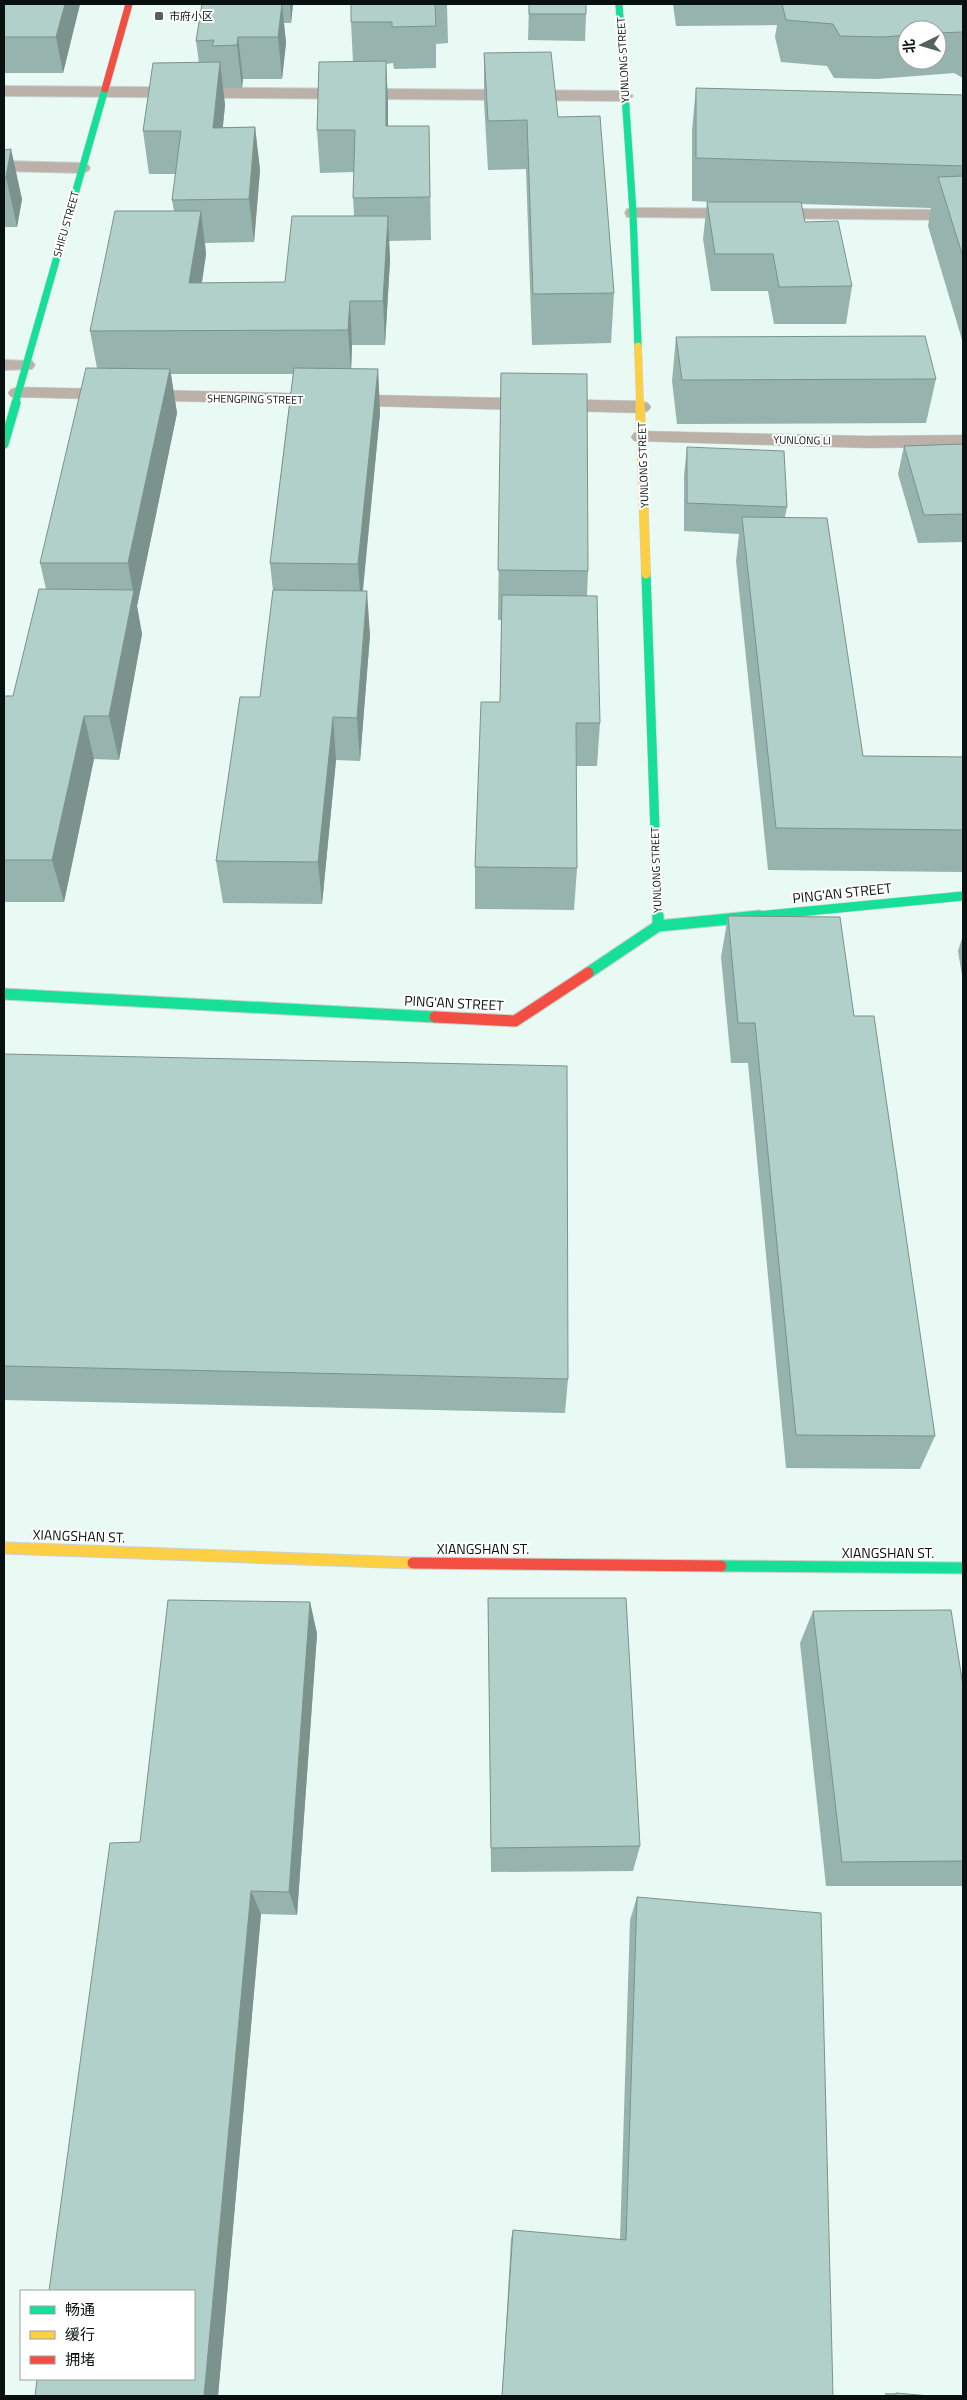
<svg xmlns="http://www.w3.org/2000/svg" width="967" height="2400" viewBox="0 0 967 2400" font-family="'Titillium Web','Noto Sans SC',sans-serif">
	<rect width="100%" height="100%" fill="#e9f9f4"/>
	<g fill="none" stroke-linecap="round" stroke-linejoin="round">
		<defs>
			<path id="lane" d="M4,86l621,5 8,5 -8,5 -621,-5z
				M4,161l78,2 6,2 2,3 -2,3 -6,2 -78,-2z
				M633,208l330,2v10l-336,-3 -2,-4 2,-4z
				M4,360l28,1 3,4 -3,4 -28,1z"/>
			<path id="street" d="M18,387l623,14 7,2 3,4 -3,4 -7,2 -630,-16 -3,-4 3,-4z
				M641,431l226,5 96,-1v12l-96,1 -233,-7 -3,-4 3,-4z"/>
			<path id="fast-far2" d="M619,4l14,209 5,133
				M15,404l90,-315"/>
			<path id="fast-far1" d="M4,444l12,-41
				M646,574l12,343
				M746,917l217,-21"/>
			<path id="fast" d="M658,916v10
				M588,973l70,-47 101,-10
				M4,994l431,23
				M721,1566l242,2"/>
			<path id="slow-far2" d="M638,346l2,58"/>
			<path id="slow-far1" d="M640,403l6,171"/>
			<path id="slow" d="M4,1548l409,15"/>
			<path id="jam-far1" d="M105,89l24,-85"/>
			<path id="jam" d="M435,1017l80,4 73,-48
				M413,1563l308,3"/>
		</defs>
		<use href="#lane" stroke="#c7d2cf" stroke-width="2"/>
		<use href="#street" stroke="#c7d2cf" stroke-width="1"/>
		<use href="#fast-far2" stroke="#c7d2cf" stroke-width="8"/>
		<use href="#fast-far1" stroke="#c7d2cf" stroke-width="10"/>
		<use href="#fast" stroke="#c7d2cf" stroke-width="13"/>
		<use href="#slow-far2" stroke="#c7d2cf" stroke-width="8"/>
		<use href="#slow-far1" stroke="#c7d2cf" stroke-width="10"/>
		<use href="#slow" stroke="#c7d2cf" stroke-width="13"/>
		<use href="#jam-far1" stroke="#c7d2cf" stroke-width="8"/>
		<use href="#jam" stroke="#c7d2cf" stroke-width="13"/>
		<use href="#lane" fill="#bbb1a8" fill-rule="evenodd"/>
		<use href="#street" fill="#bbb1a8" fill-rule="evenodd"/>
		<use href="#fast-far2" stroke="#16e098" stroke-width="7"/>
		<use href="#fast-far1" stroke="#16e098" stroke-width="9"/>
		<use href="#fast" stroke="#16e098" stroke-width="11"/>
		<use href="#slow-far2" stroke="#ffcf43" stroke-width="7"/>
		<use href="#slow-far1" stroke="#ffcf43" stroke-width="9"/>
		<use href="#slow" stroke="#ffcf43" stroke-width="11"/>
		<use href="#jam-far1" stroke="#f24e42" stroke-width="7"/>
		<use href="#jam" stroke="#f24e42" stroke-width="11"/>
	</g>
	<path fill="#97b3ad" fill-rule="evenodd" d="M4,4h76l-17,69h-59z
		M202,4h91l-2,19h-7l2,20 -4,36h-39l-1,9h-19l2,17 -2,22h32l5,43 -6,72 -49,1 1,11 -4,29 83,-1 69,-66 -1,-18 1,-26 -34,1 -3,-43 36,-68 -2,-40v-18h96l1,39 -12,1v24l-42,1 -1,-6 -7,1 2,39v23h41l2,114 -42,1 1,19 -5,85h-33l-1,24h27l2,44 -17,178 7,44 -10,126 -24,-1 -14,144 -99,-1 -7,-42 44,-164 13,-106 -3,-28 23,-189h-122l6,39 -40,193 5,28 -23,126 -25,-1 -30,143h-60v-206h9l33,-107 -6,-26 57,-195 -7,-37 84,-120 -2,-11 4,-26h-27l-6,-43 56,-68 -3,-22z
		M529,4l57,10 -1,27 -57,-1z
		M673,4h290v74l-9,-5 -77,6 -43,-1 -7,-12 -46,-4 -6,-25 2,-12 -101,1zM907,30h30v30h-30z
		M484,53l74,64 56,176 -3,50 -79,2 -6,-176 -38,1 -4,-69z
		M696,88l267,10v245l-35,-117 3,-18 -130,-4 4,18 47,64 -6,38h-72l-6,-33h-57l-8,-52 4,-37h7l-22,-1v-71z
		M4,150l18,49 -5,28h-13z
		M676,337l260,42 -10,44 -249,1 -5,-43z
		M501,373l87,198 -1,25 13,127 -3,43h-21l1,102 -3,42 -99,-1v-42l25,-165 2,-82h-4z
		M963,444v98l-45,1 -20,-69 6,-28z
		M687,447l100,60 -2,10 78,239 100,1v115l-195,-2 -32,-309 3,-27 -55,-3v-56z
		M728,916l126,100 81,420 -15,33 -134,-1 -38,-405h-17l-10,-106z
		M963,935v46l-5,-30z
		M4,1054l564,325 -3,34 -561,-13z
		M488,1598l152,248 -7,25 -142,1z
		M310,1602l7,32 -20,281 -36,-1 -43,482h-183l105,-554z
		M813,1611l150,75v200h-137l-26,-243z
		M637,1897l196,499h-331l9,-157 2,-9 107,10 10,-320z
		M885,2393h11l34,3h-45z"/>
	<path fill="#7b928d" d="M65,4h15l-17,69 -7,-36z
		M282,4l4,39 -4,36 -4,-42z
		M290,4h3l-2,19z
		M238,37l5,42 -1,9 -5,-43z
		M386,61l2,42v66l-2,-43z
		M220,62l5,43 -7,65 -5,-42z
		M255,127l5,43 -6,72 -5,-43z
		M11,149l11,50 -5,28 -11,-50z
		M201,211l5,43 -11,72 -6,-43z
		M388,216l2,44 -5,85 -2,-44z
		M350,301l2,44 -1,29 -3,-44z
		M170,369l7,44 -40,193 5,28 -23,126 -10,-44 24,-125 -5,-28z
		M378,369l2,44 -19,194 -3,-43z
		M367,591l3,44 -10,126 -3,-43z
		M84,716l10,43 -30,143 -12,-42z
		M333,717l3,43 -14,144 -4,-42z
		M310,1602l7,32 -20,281 -8,-23z
		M251,1891l10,23 -43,482h-14z"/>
	<path fill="#b0d0c9" stroke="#7b928d" d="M4,4h61l-9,33h-52z
		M202,4h80l-4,33h-40l-1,8 -25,1 2,-6 -18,1z
		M351,4h84l1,22 -44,1v-5h-41z
		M529,4h57v10h-57z
		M782,4h181v28l-26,1v-3h-30v5l-23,2 -44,-1 -7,-12 -47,-4z
		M551,52l7,65 42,-1 14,177 -81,1 -6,-174 -39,1 -4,-68z
		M386,61v65h43l1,71 -77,1 2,-68h-38l2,-68z
		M220,62l-7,66 42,-1 -6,72 -77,1 9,-69h-38l10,-68z
		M696,88l267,7v71l-267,-8z
		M11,149l-5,28h-2v-27z
		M963,176v81l-25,-80z
		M707,202h94l4,20 33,-1 14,65 -73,1 -6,-33h-58z
		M115,211h86l-12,72 96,-1 7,-66h96l-5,85h-33l-2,29 -258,1z
		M925,336l11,43 -254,1 -6,-43z
		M86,368l84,1 -42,194h-88z
		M294,368l84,1 -20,195 -88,-1z
		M501,373l86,1 1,197 -90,-1z
		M963,444v70l-39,1 -20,-69z
		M687,447l97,4 3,56 -100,-4z
		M742,517l85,1 36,238 100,1v73l-187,-2z
		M39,589l95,1 -25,126h-25l-32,144h-48v-164h9z
		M273,590l94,1 -10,127 -24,-1 -15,145 -102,-1 24,-164h20z
		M502,595l95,1 3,127h-24l1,145 -102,-1 6,-165h19z
		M728,916l112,1 14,99h20l61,420 -139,-1 -41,-412h-17z
		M4,1054l563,12 1,313 -564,-13z
		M488,1598h138l14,248 -149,2z
		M168,1600l142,2 -21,290 -38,-1 -47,505h-169l2,-17h157v-88h-145l61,-448 30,-1z
		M951,1610l12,76v175l-121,1 -29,-251z
		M637,1897l184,16 12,483h-331l11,-166 113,10z
		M896,2393l34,3h-34z"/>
	<rect fill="#57625f" stroke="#fff" stroke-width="2" x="154" y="11" width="10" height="10" rx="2.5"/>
	<g text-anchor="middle" stroke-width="4" stroke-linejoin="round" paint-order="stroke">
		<g font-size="11" fill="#08110f" stroke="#fff" text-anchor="start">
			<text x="169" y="20">市府小区</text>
		</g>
		<g font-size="11" fill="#08110f" stroke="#fff">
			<text transform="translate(623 60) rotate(-93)" y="4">YUNLONG STREET</text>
			<text transform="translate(66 224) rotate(-74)" y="4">SHIFU STREET</text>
			<text transform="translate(255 399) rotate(1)" y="4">SHENGPING STREET</text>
			<text transform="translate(802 440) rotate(1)" y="4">YUNLONG LI</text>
			<text transform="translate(643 465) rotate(-92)" y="4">YUNLONG STREET</text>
			<text transform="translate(656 870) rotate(-92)" y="4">YUNLONG STREET</text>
		</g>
		<g font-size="14" fill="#08110f" stroke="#fff">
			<text transform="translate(842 893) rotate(-6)" y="5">PING'AN STREET</text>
			<text transform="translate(454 1003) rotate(3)" y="5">PING'AN STREET</text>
			<text transform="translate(79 1536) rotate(2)" y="5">XIANGSHAN ST.</text>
			<text x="483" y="1554">XIANGSHAN ST.</text>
			<text x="888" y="1558">XIANGSHAN ST.</text>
		</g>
	</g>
	<rect width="967" height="2400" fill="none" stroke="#08110f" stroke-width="10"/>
	<rect x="20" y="2290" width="175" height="90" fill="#ffffff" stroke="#9ca09f"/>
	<rect x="30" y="2306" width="25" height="8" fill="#16e098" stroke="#9ca09f"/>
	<text x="65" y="2315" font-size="15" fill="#08110f">畅通</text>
	<rect x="30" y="2331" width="25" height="8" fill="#ffcf43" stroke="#9ca09f"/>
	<text x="65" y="2340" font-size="15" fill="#08110f">缓行</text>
	<rect x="30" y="2356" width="25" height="8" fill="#f24e42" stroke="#9ca09f"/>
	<text x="65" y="2365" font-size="15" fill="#08110f">拥堵</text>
	<g transform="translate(922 45) rotate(265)"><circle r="24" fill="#ffffff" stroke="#9ca09f"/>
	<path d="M0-4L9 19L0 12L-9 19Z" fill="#57625f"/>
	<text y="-8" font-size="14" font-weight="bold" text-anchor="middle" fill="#08110f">北</text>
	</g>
</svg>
